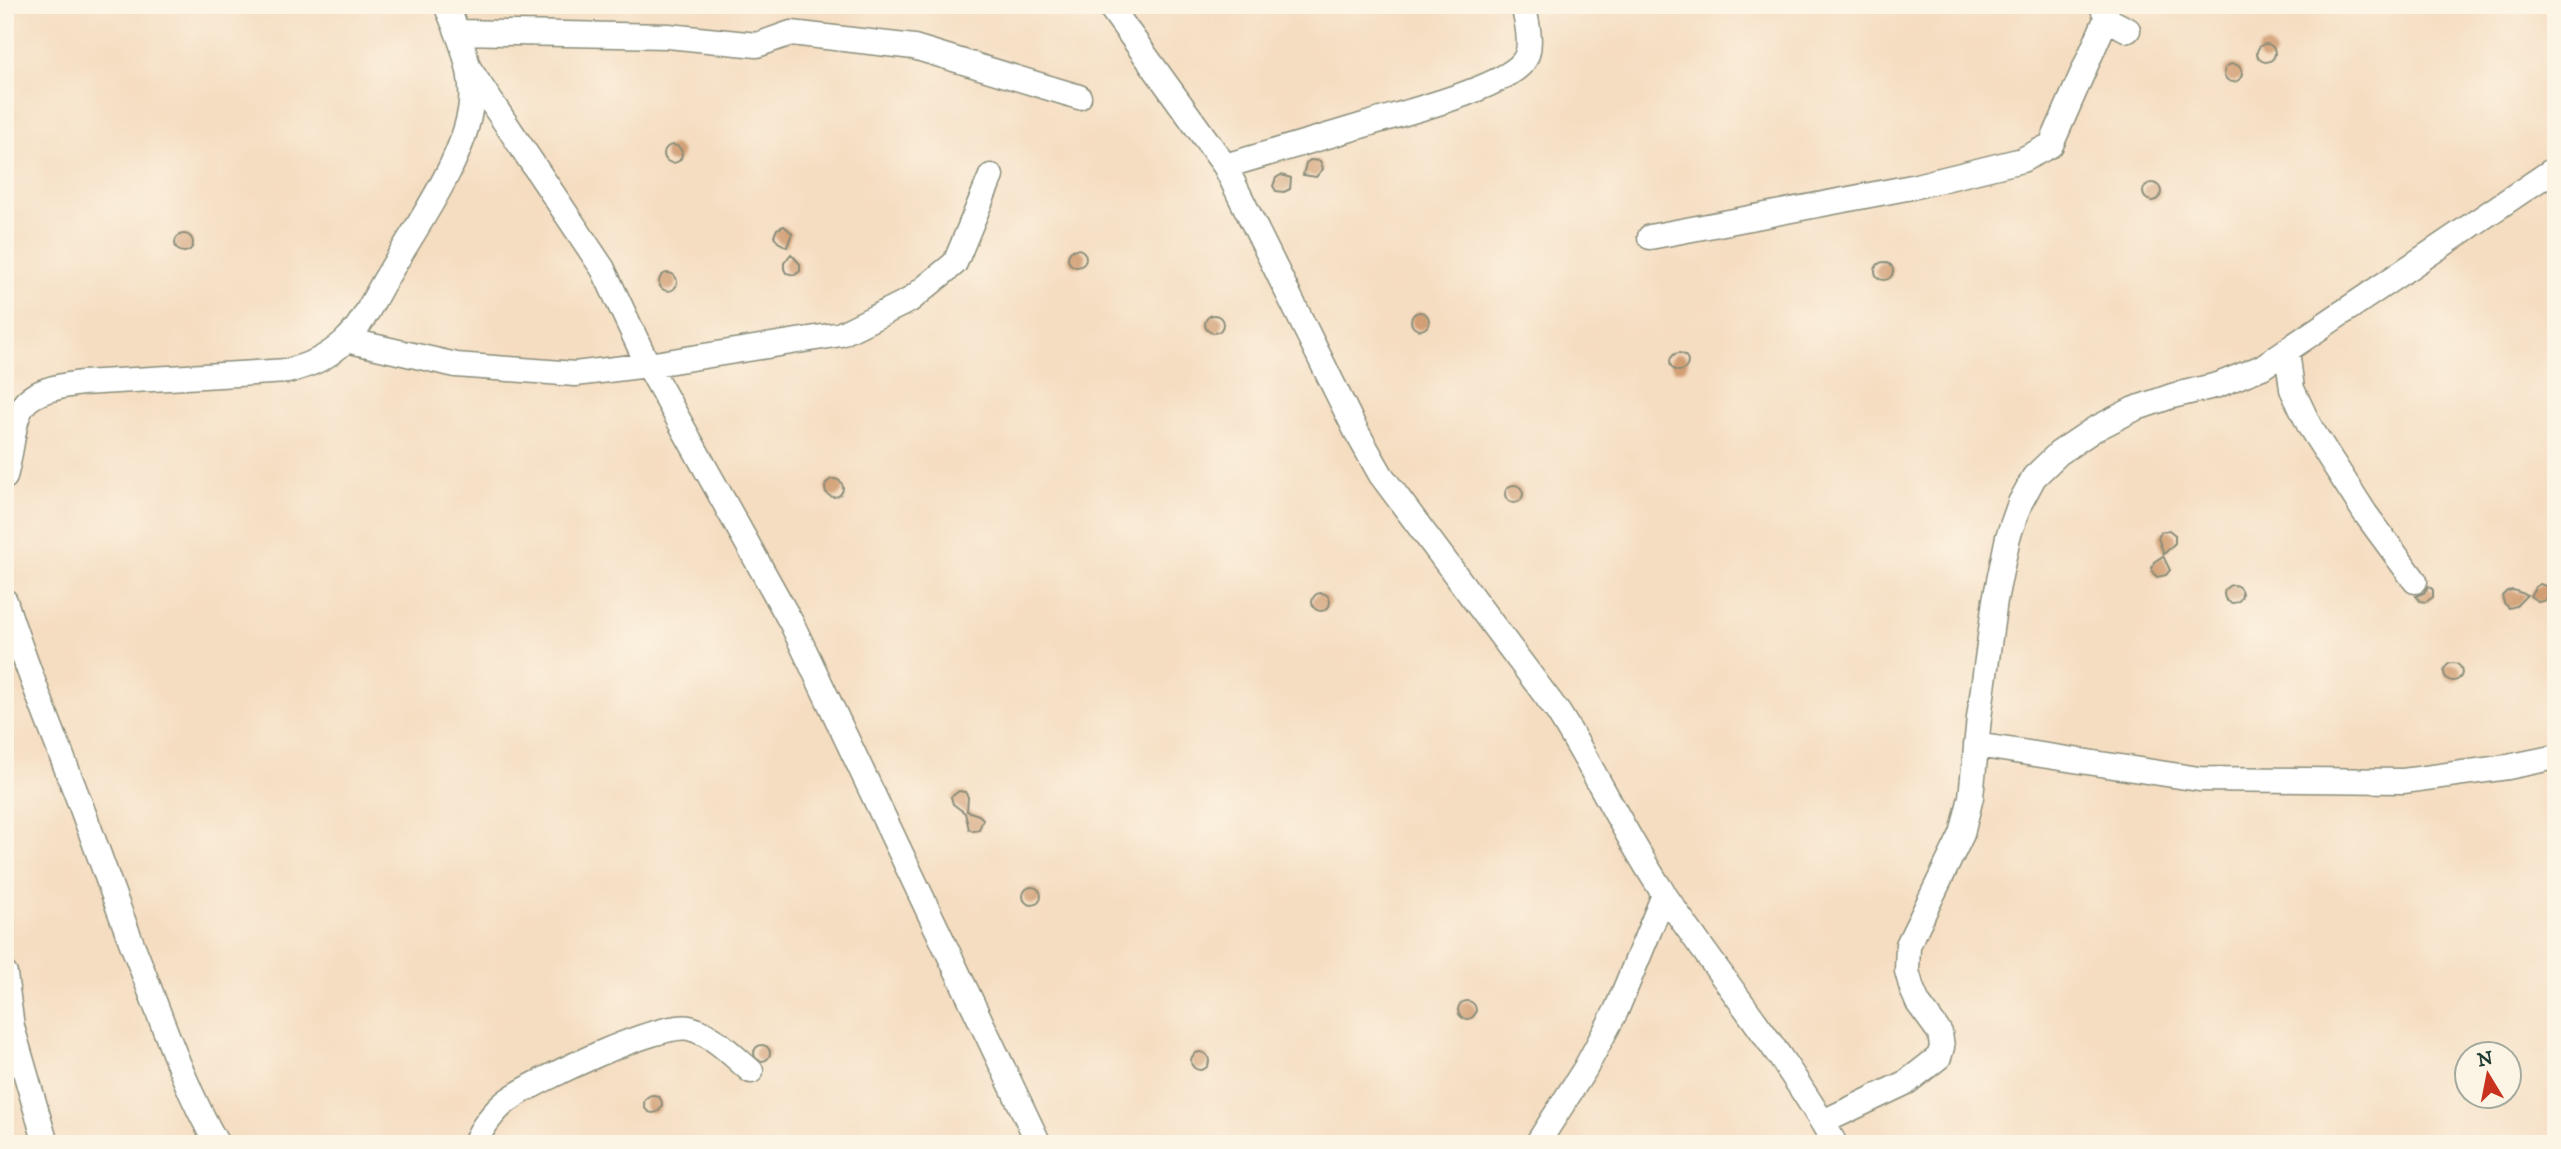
<svg xmlns="http://www.w3.org/2000/svg" width="2561" height="1149" viewBox="0 0 2561 1149" font-family="'IM FELL DW Pica',serif">
	<rect width="100%" height="100%" fill="#fcf5e5"/>
	<filter id="ink" filterUnits="userSpaceOnUse"><feTurbulence type="fractalNoise" baseFrequency=".0143" numOctaves="2"/><feDisplacementMap in="SourceGraphic" scale="14" xChannelSelector="R" yChannelSelector="G"/><feConvolveMatrix kernelMatrix="1 2 1 2 8 2 1 2 1" color-interpolation-filters="sRGB"/></filter>
	<filter id="wash" filterUnits="userSpaceOnUse"><feTurbulence type="fractalNoise" baseFrequency=".00686" numOctaves="4" result="noise"/><feDisplacementMap in="SourceGraphic" scale="28" xChannelSelector="R" yChannelSelector="G"/><feGaussianBlur stdDeviation="1.57" result="paint"/><feColorMatrix in="noise" values="0 0 0 0 0 0 0 0 0 0 0 0 0 0 0 0 0 1.4 0 .05"/><feComposite in="paint" operator="in"/></filter>
	<g filter="url(#wash)">
		<rect width="100%" height="100%" fill="#f5ddc1"/>
		<g id="blocks">
			<path fill="#d29f75" d="M2257 53a9 9 0 1 1 18 0a9 9 0 1 1-18 0Z
				M2224 73a9 9 0 1 1 18 0a9 9 0 1 1-18 0Z
				M664 154a9 9 0 1 1 18 0a9 9 0 1 1-18 0Z
				M1310,160l10,1 2,4 1,4 -7,8 -13,-2 3,-12z
				M1281,175l10,3 -1,11 -6,3 -8,-1 -3,-5 3,-8z
				M2143 192a9 9 0 1 1 18 0a9 9 0 1 1-18 0Z
				M784,226l8,7 -5,14 -9,-5 -4,-6 3,-7z
				M175 243a9 9 0 1 1 18 0a9 9 0 1 1-18 0Z
				M1068 258a9 9 0 1 1 18 0a9 9 0 1 1-18 0Z
				M791,254l9,10v7l-5,4 -9,-2 -2,-4v-6z
				M1875 271a9 9 0 1 1 18 0a9 9 0 1 1-18 0Z
				M659 282a9 9 0 1 1 18 0a9 9 0 1 1-18 0Z
				M1411 321a9 9 0 1 1 18 0a9 9 0 1 1-18 0Z
				M1205 324a9 9 0 1 1 18 0a9 9 0 1 1-18 0Z
				M1670 362a9 9 0 1 1 18 0a9 9 0 1 1-18 0Z
				M825 488a9 9 0 1 1 18 0a9 9 0 1 1-18 0Z
				M1505 494a9 9 0 1 1 18 0a9 9 0 1 1-18 0Z
				M2169,530l6,5v8l-11,11 -6,-16 3,-6z
				M2163,556l7,14 -4,5 -9,2 -4,-4 -1,-5 2,-6z
				M2540,584l6,2 4,5 -4,9 -7,2 -9,-6 5,-9z
				M2224 594a9 9 0 1 1 18 0a9 9 0 1 1-18 0Z
				M2429,586l4,4v7l-7,5 -6,-1 -4,-5 8,-3z
				M2513,590l14,5 -11,11 -7,2 -5,-5 -2,-7 5,-5z
				M1312 602a9 9 0 1 1 18 0a9 9 0 1 1-18 0Z
				M2444 672a9 9 0 1 1 18 0a9 9 0 1 1-18 0Z
				M959,791l6,1 3,5 -1,14 12,4 4,4 -4,11 -6,1 -4,-2 -4,-16 -12,-9 -2,-7z
				M1023 896a9 9 0 1 1 18 0a9 9 0 1 1-18 0Z
				M1458 1010a9 9 0 1 1 18 0a9 9 0 1 1-18 0Z
				M754 1053a8 8 0 1 1 16 0a8 8 0 1 1-16 0Z
				M1191 1061a9 9 0 1 1 18 0a9 9 0 1 1-18 0Z
				M644 1104a9 9 0 1 1 18 0a9 9 0 1 1-18 0Z"/>
		</g>
	</g>
	<g filter="url(#ink)">
		<use href="#blocks" fill-opacity="0" stroke="#8a8d7a" stroke-width="2"/>
		<g fill="none" stroke-linecap="round" stroke-linejoin="round">
			<defs>
				<path id="minor" d="M1109,5l116,161 130,263 26,46 177,237c38,60 68,126 108,185 56,82 120,160 169,247
					M2101,5l9,16 18,9
					M458,32l210,4 89,9 34,-12 123,14 165,50
					M468,67l135,202 45,96 144,259 247,520
					M1225,166c47,-14 93,-27 139,-41 35,-11 138,-36 159,-63 11,-13 4,-41 0,-57
					M1650,237l262,-50 110,-27 29,-15 56,-128
					M346,340l110,25 119,9 73,-9 193,-31 69,-34 45,-37 36,-87
					M2287,351l5,38 18,38 55,86 50,68
					M5,477c16,-65 0,-84 77,-94l206,-12c24,-7 37,-12 56,-29 20,-18 30,-45 44,-67 27,-47 78,-117 83,-172 3,-33 -12,-68 -25,-98
					M5,601c19,61 43,119 66,179 22,56 41,113 63,169 26,65 48,134 83,195
					M1976,745l223,34 204,2 105,-14 48,-10
					M5,974l7,53 34,117
					M1823,1122l84,-40 32,-25 3,-10 -2,-14 -22,-30 -6,-14 -5,-18 1,-26 54,-111 9,-37 8,-79 16,-118 13,-63 12,-34 14,-26 25,-24 34,-23 41,-21 38,-13 46,-11 44,-18 294,-199
					M475,1144c5,-15 20,-34 32,-43 27,-20 152,-79 182,-73 23,5 45,29 62,43
					M1537,1144l48,-75 31,-58 48,-116"/>
			</defs>
			<use href="#minor" stroke="#8a8d7a" stroke-width="27"/>
			<use href="#minor" stroke="#fff" stroke-width="24"/>
		</g>
	</g>
	<rect width="2561" height="1149" fill="none" stroke="#fcf5e5" stroke-width="28"/>
	<g transform="translate(2488 1075) rotate(350)"><circle r="33" fill="#fcf5e5" stroke="#a4ab9e" stroke-width="2"/>
	<path d="M0-5L12 26L0 18L-12 26Z" fill="#c8321e"/>
	<text y="-10" font-size="19" font-weight="bold" text-anchor="middle" fill="#1f3d34">N</text>
	</g>
</svg>
